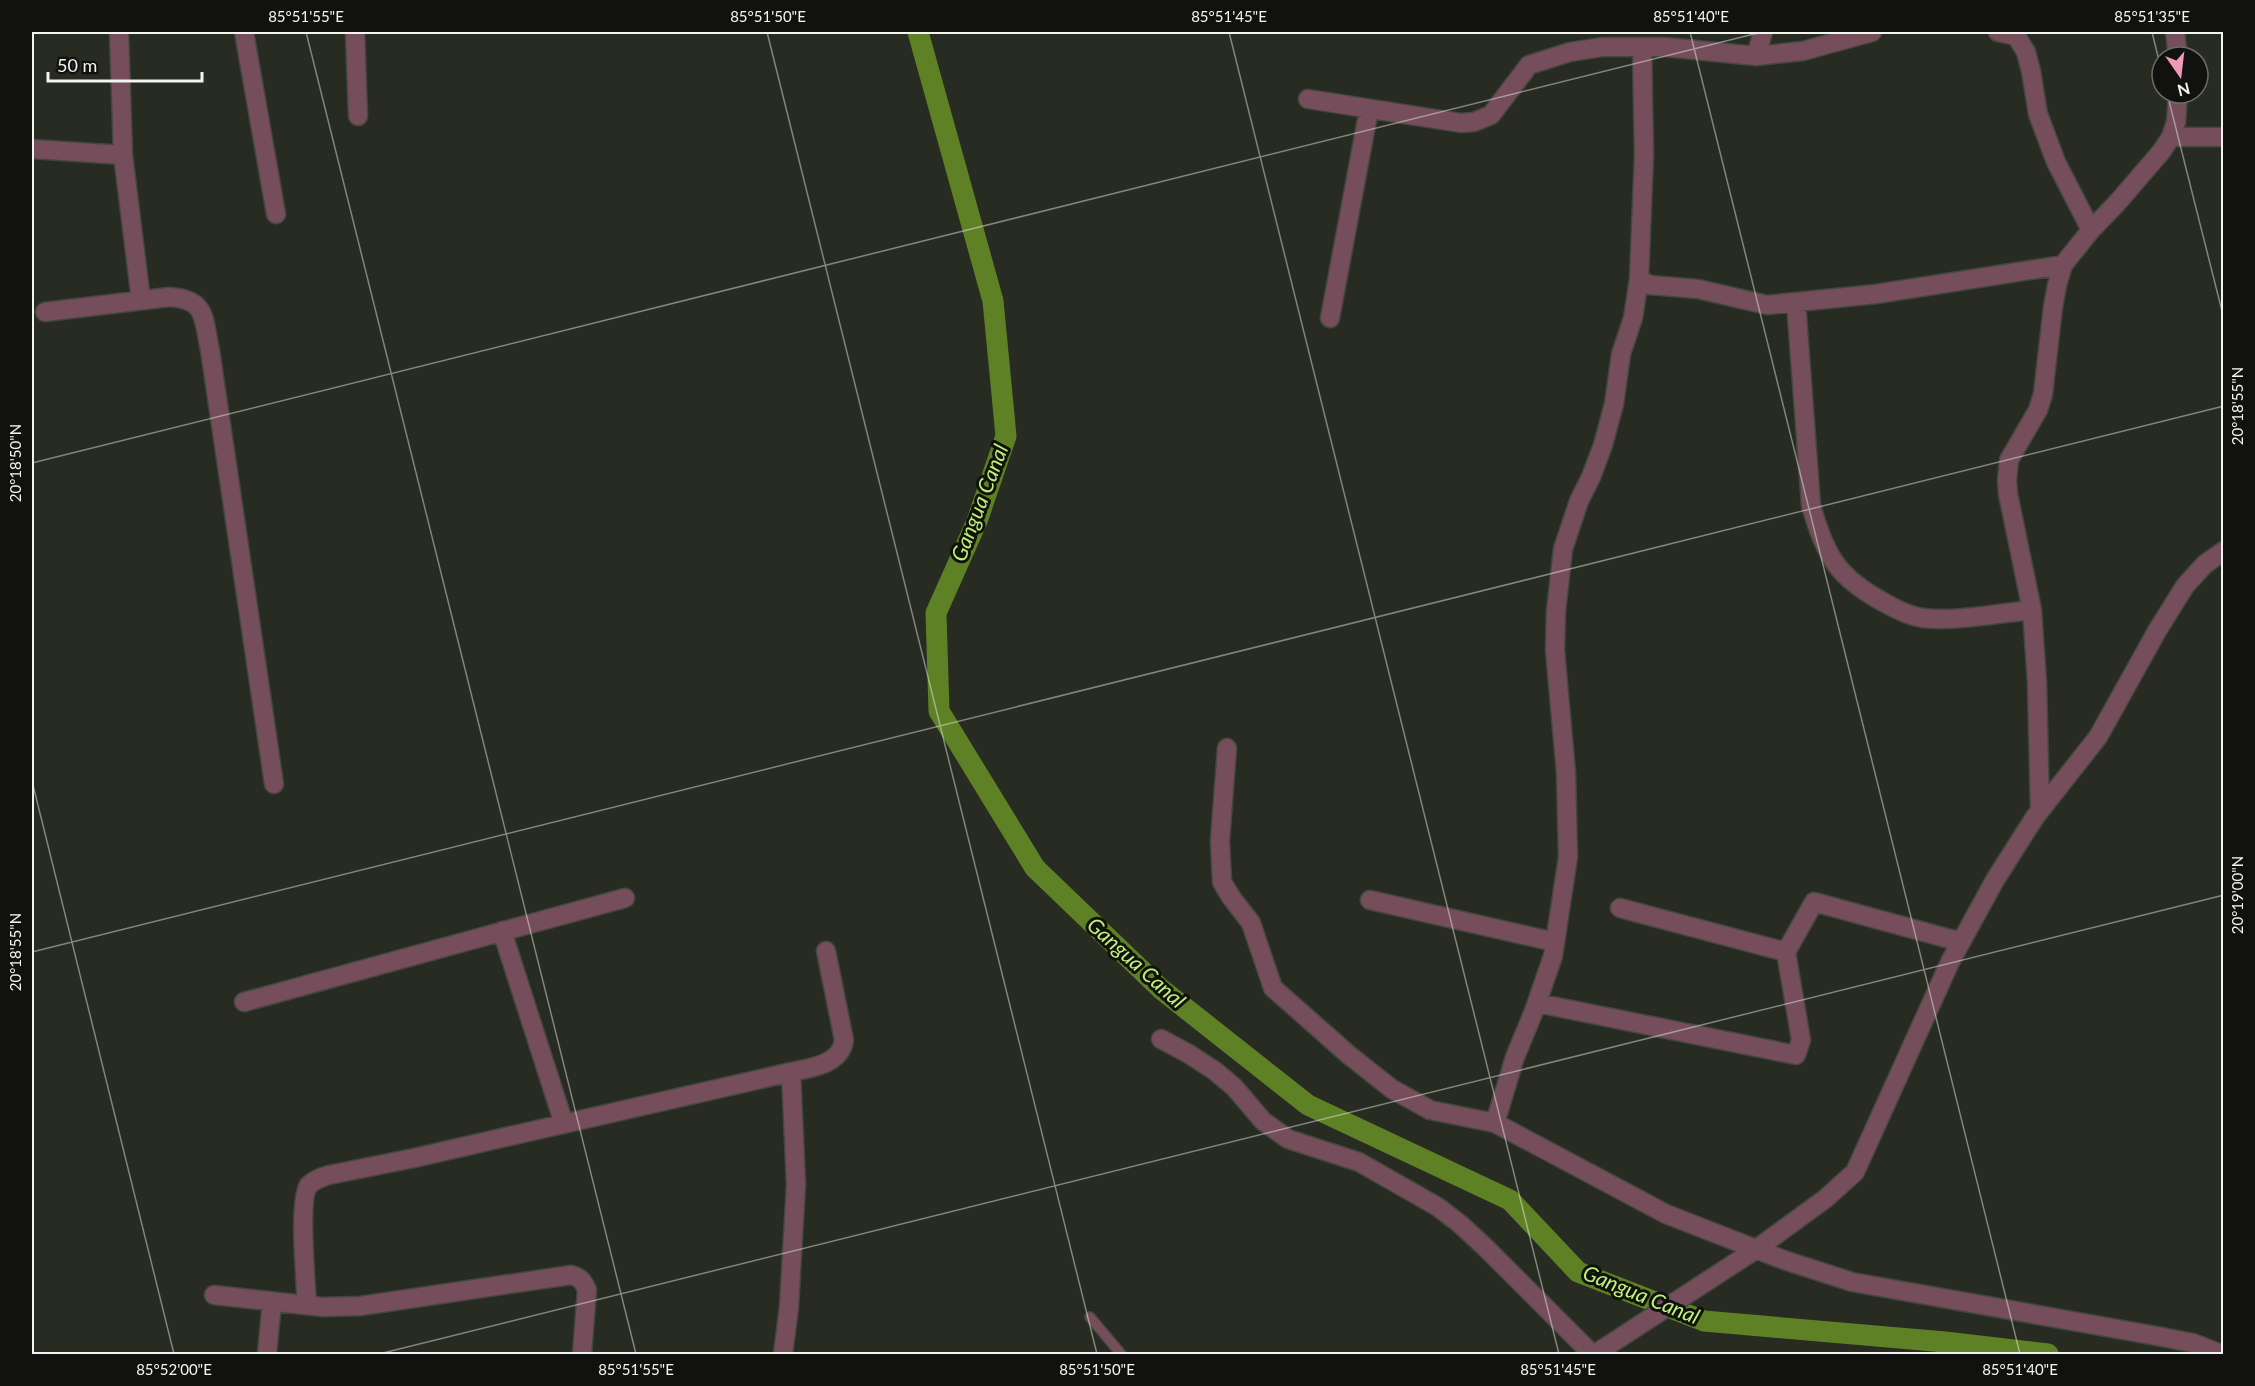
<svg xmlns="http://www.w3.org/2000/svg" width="2255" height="1386" viewBox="0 0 2255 1386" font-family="Lato,sans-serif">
	<rect width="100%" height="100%" fill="#272b22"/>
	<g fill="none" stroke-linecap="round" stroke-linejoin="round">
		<path stroke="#5d8124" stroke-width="21" d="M918,32l75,269 13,135 -29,85 -41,92 3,98 96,157 126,121 147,116 202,95 68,72 126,49 241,21 103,12"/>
		<defs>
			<path id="service" d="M1090,1317l31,37"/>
			<path id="minor" d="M244,32l32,182
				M355,32l3,84
				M1998,32l18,4 10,16 5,19 7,43 18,48 35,68
				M2175,32l3,25
				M1756,56l7,-24
				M1308,99l153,24 13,-1 17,-7 38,-50 41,-13 32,-5h63l91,9 47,-5 69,-19
				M2171,137h53
				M32,149l91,6 -4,-123
				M123,155l18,145
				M1639,279l11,6 48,4 69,16 109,-11 187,-29
				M1796,302l15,203c14,51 27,73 74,98 12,7 24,13 38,15 32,4 77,-5 109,-8
				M45,312l124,-15c38,2 34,21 41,53l64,434
				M1330,318l39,-209
				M1227,748l-7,93 2,41 9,15 20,26 22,65 76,67 43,34 38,21 65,13 171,91 118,46 68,22 305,54 36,7 28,11
				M2040,811l-3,-128 -5,-73 -24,-116 -1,-14 2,-20 29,-50 5,-16 10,-87 4,-22 6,-20 28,-35 26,-27 44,-51 10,-15 5,-15 2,-29
				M1370,900l185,42
				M1620,908l166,44
				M502,931l62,193
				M244,1002l381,-104
				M1537,1003l259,52 5,-15 -15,-88 28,-50 147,40
				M1161,1039l28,15 26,17 19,16 29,34 25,18 71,23 79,45 22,17 27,25 105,105
				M1495,1123l20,-66 19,-46 19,-55 15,-99 -2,-84 -11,-123 1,-39 7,-62 16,-48 12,-24 12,-32 11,-41 7,-50 12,-36 6,-39 5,-124 -2,-108
				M214,1295l109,12 37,-1 211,-31c9,2 12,6 16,15l-5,64
				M307,1305c-1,-20 -9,-107 2,-120 5,-5 13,-8 20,-10l85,-17 377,-86c21,-4 50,-8 53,-32l-18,-89
				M267,1354l5,-52
				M783,1354l6,-47 7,-123 -5,-112
				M1595,1354l160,-104 70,-51 30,-27 95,-210 45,-82 40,-63 63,-80 59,-106 28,-45 20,-22 19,-13"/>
		</defs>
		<use href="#service" stroke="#43473f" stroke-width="12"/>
		<use href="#minor" stroke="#43473f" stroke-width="21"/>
		<use href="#service" stroke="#754d5b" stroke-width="9"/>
		<use href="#minor" stroke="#754d5b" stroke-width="18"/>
	</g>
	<path fill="none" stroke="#f2f5ef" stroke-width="1.5" stroke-opacity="0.45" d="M306,32l330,1322M767,32l330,1322M1229,32l330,1322M1690,32l330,1322M2152,32l10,41M2167,93l57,226M32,463l1730,-431M32,781l142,573M32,952l2192,-546M379,1354l1845,-459"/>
	<g text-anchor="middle" stroke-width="6" stroke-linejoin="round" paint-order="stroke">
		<g font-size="21" font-style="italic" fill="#bff17b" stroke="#11120f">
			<text transform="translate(980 503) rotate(-69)" y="7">Gangua Canal</text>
			<text transform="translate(1136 963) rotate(42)" y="7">Gangua Canal</text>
			<text transform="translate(1641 1295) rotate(22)" y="7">Gangua Canal</text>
		</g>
	</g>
	<rect width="2255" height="1386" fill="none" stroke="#11120f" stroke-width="66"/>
	<g transform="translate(2180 75) rotate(166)"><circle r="28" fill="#11120f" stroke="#6b6d69" stroke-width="1.5"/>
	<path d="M0-4.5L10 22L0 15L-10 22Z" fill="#ef9ab7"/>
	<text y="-9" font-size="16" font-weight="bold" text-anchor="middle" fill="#f2f5ef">N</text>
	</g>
	<path d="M48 72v9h154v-9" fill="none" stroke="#f2f5ef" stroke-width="3"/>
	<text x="57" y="72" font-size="18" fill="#f2f5ef" stroke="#11120f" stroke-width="4.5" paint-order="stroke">50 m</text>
	<rect x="33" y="33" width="2189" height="1320" fill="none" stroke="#f2f5ef" stroke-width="2"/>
	<g font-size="15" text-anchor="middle" fill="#f2f5ef">
		<text x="306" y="22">85°51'55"E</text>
		<text x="768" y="22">85°51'50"E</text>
		<text x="1229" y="22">85°51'45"E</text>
		<text x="1691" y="22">85°51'40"E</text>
		<text x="2152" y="22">85°51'35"E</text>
		<text transform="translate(2238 406) rotate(-90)" y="5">20°18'55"N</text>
		<text transform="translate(16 463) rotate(-90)" y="5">20°18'50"N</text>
		<text transform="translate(2238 895) rotate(-90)" y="5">20°19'00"N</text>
		<text transform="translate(16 952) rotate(-90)" y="5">20°18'55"N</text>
		<text x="174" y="1375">85°52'00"E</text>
		<text x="636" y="1375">85°51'55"E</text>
		<text x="1097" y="1375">85°51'50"E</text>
		<text x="1558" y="1375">85°51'45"E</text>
		<text x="2020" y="1375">85°51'40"E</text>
	</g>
</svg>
